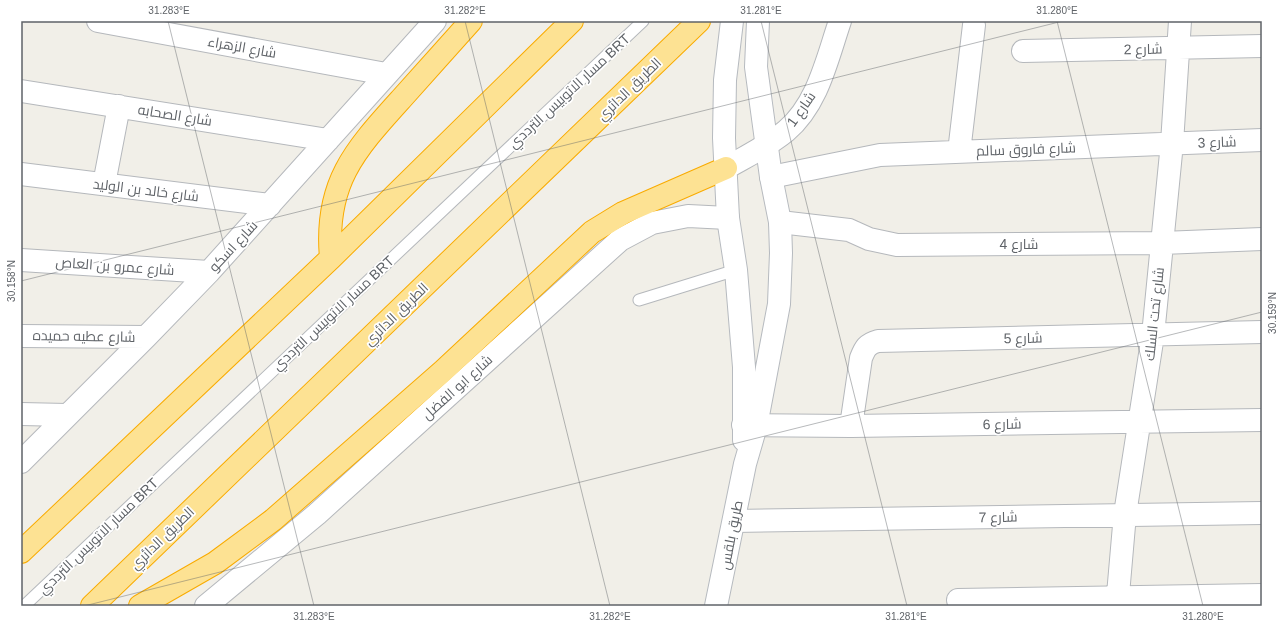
<svg xmlns="http://www.w3.org/2000/svg" width="1283" height="627" viewBox="0 0 1283 627" font-family="Arial,Cairo,sans-serif">
	<rect width="100%" height="100%" fill="#f1efe8"/>
	<g fill="none" stroke-linecap="round" stroke-linejoin="round">
		<defs>
			<path id="lane" d="M639,300l97,-30
				M24,606l619,-585"/>
			<path id="street" d="M98,21l288,53
				M1023,51l239,-5
				M21,91l307,49
				M959,152l15,-127
				M726,168c21,-12 42,-22 60,-37 32,-27 41,-72 54,-110
				M21,174l249,31
				M771,177l109,-22 382,-15
				M104,184l15,-78
				M780,222l69,8 20,9 28,6 265,-2 100,-4
				M21,260l188,12
				M21,336l125,1
				M21,414l46,1
				M743,425l108,1 411,-6
				M851,426l10,-68c4,-10 6,-14 17,-17l384,-9
				M21,462l125,-125 63,-65 226,-251
				M734,521l528,-8
				M958,600l304,-5
				M206,606l111,-92 303,-274 32,-17 36,-7 40,2
				M1117,606l8,-92 28,-179 19,-192 8,-122"/>
			<path id="secondary" d="M732,21l-7,59 -1,58 4,80 8,52 8,97v73
				M716,606l29,-142 11,-38 23,-122 2,-51 -1,-31 -9,-45 -15,-110 2,-46"/>
			<path id="highway" d="M331,258c-7,-75 24,-108 71,-160 23,-26 46,-51 69,-77
				M21,552l310,-294 241,-237
				M92,606l607,-585
				M140,606l75,-43 58,-43 170,-149 149,-139 31,-19 103,-45"/>
		</defs>
		<use href="#lane" stroke="#b5b8bc" stroke-width="13"/>
		<use href="#street" stroke="#b5b8bc" stroke-width="24"/>
		<use href="#secondary" stroke="#b6babf" stroke-width="24"/>
		<use href="#highway" stroke="#f9ab00" stroke-width="24"/>
		<use href="#lane" stroke="#fff" stroke-width="11"/>
		<use href="#street" stroke="#fff" stroke-width="22"/>
		<use href="#secondary" stroke="#fff" stroke-width="22"/>
		<use href="#highway" stroke="#fde293" stroke-width="22"/>
	</g>
	<path fill="none" stroke="#5f6368" stroke-width="1" stroke-opacity="0.45" d="M168,21l146,585M465,21l145,585M761,21l146,585M1057,21l146,585M21,281l1042,-260M84,606l1178,-294"/>
	<g text-anchor="middle" stroke-width="3.5" stroke-linejoin="round" paint-order="stroke">
		<g font-size="14" fill="#5f6368" stroke="#fff">
			<text transform="translate(242 47) rotate(10)" y="5">شارع الزهراء</text>
			<text transform="translate(1143 49) rotate(-1)" y="5">شارع 2</text>
			<text transform="translate(629 89) rotate(-44)" y="5">الطريق الدائري</text>
			<text transform="translate(569 91) rotate(-43)" y="5">مسار الاتوبيس الترددي BRT</text>
			<text transform="translate(801 109) rotate(-55)" y="5">شارع 1</text>
			<text transform="translate(175 115) rotate(9)" y="5">شارع الصحابه</text>
			<text transform="translate(1217 142) rotate(-2)" y="5">شارع 3</text>
			<text transform="translate(1026 149) rotate(-2)" y="5">شارع فاروق سالم</text>
			<text transform="translate(146 190) rotate(7)" y="5">شارع خالد بن الوليد</text>
			<text x="1019" y="249">شارع 4</text>
			<text transform="translate(233 246) rotate(-47)" y="5">شارع اسكو</text>
			<text transform="translate(115 266) rotate(4)" y="5">شارع عمرو بن العاص</text>
			<text transform="translate(333 313) rotate(-43)" y="5">مسار الاتوبيس الترددي BRT</text>
			<text transform="translate(396 314) rotate(-44)" y="5">الطريق الدائري</text>
			<text transform="translate(1154 314) rotate(-84)" y="5">شارع تحت السلك</text>
			<text transform="translate(84 336) rotate(1)" y="5">شارع عطيه حميده</text>
			<text transform="translate(1023 338) rotate(-1)" y="5">شارع 5</text>
			<text transform="translate(457 387) rotate(-42)" y="5">شارع ابو الفضل</text>
			<text transform="translate(1002 424) rotate(-1)" y="5">شارع 6</text>
			<text transform="translate(998 517) rotate(-1)" y="5">شارع 7</text>
			<text transform="translate(731 535) rotate(-79)" y="5">طريق بلقس</text>
			<text transform="translate(98 536) rotate(-44)" y="5">مسار الاتوبيس الترددي BRT</text>
			<text transform="translate(162 538) rotate(-44)" y="5">الطريق الدائري</text>
		</g>
	</g>
	<rect width="1283" height="627" fill="none" stroke="#ffffff" stroke-width="44"/>
	<rect x="22" y="22" width="1239" height="583" fill="none" stroke="#5f6368" stroke-width="1.5"/>
	<g font-size="10" text-anchor="middle" fill="#5f6368">
		<text x="169" y="14">31.283°E</text>
		<text x="465" y="14">31.282°E</text>
		<text x="761" y="14">31.281°E</text>
		<text x="1057" y="14">31.280°E</text>
		<text transform="translate(11 281) rotate(-90)" y="4">30.158°N</text>
		<text transform="translate(1272 313) rotate(-90)" y="4">30.159°N</text>
		<text x="314" y="620">31.283°E</text>
		<text x="610" y="620">31.282°E</text>
		<text x="906" y="620">31.281°E</text>
		<text x="1203" y="620">31.280°E</text>
	</g>
</svg>
